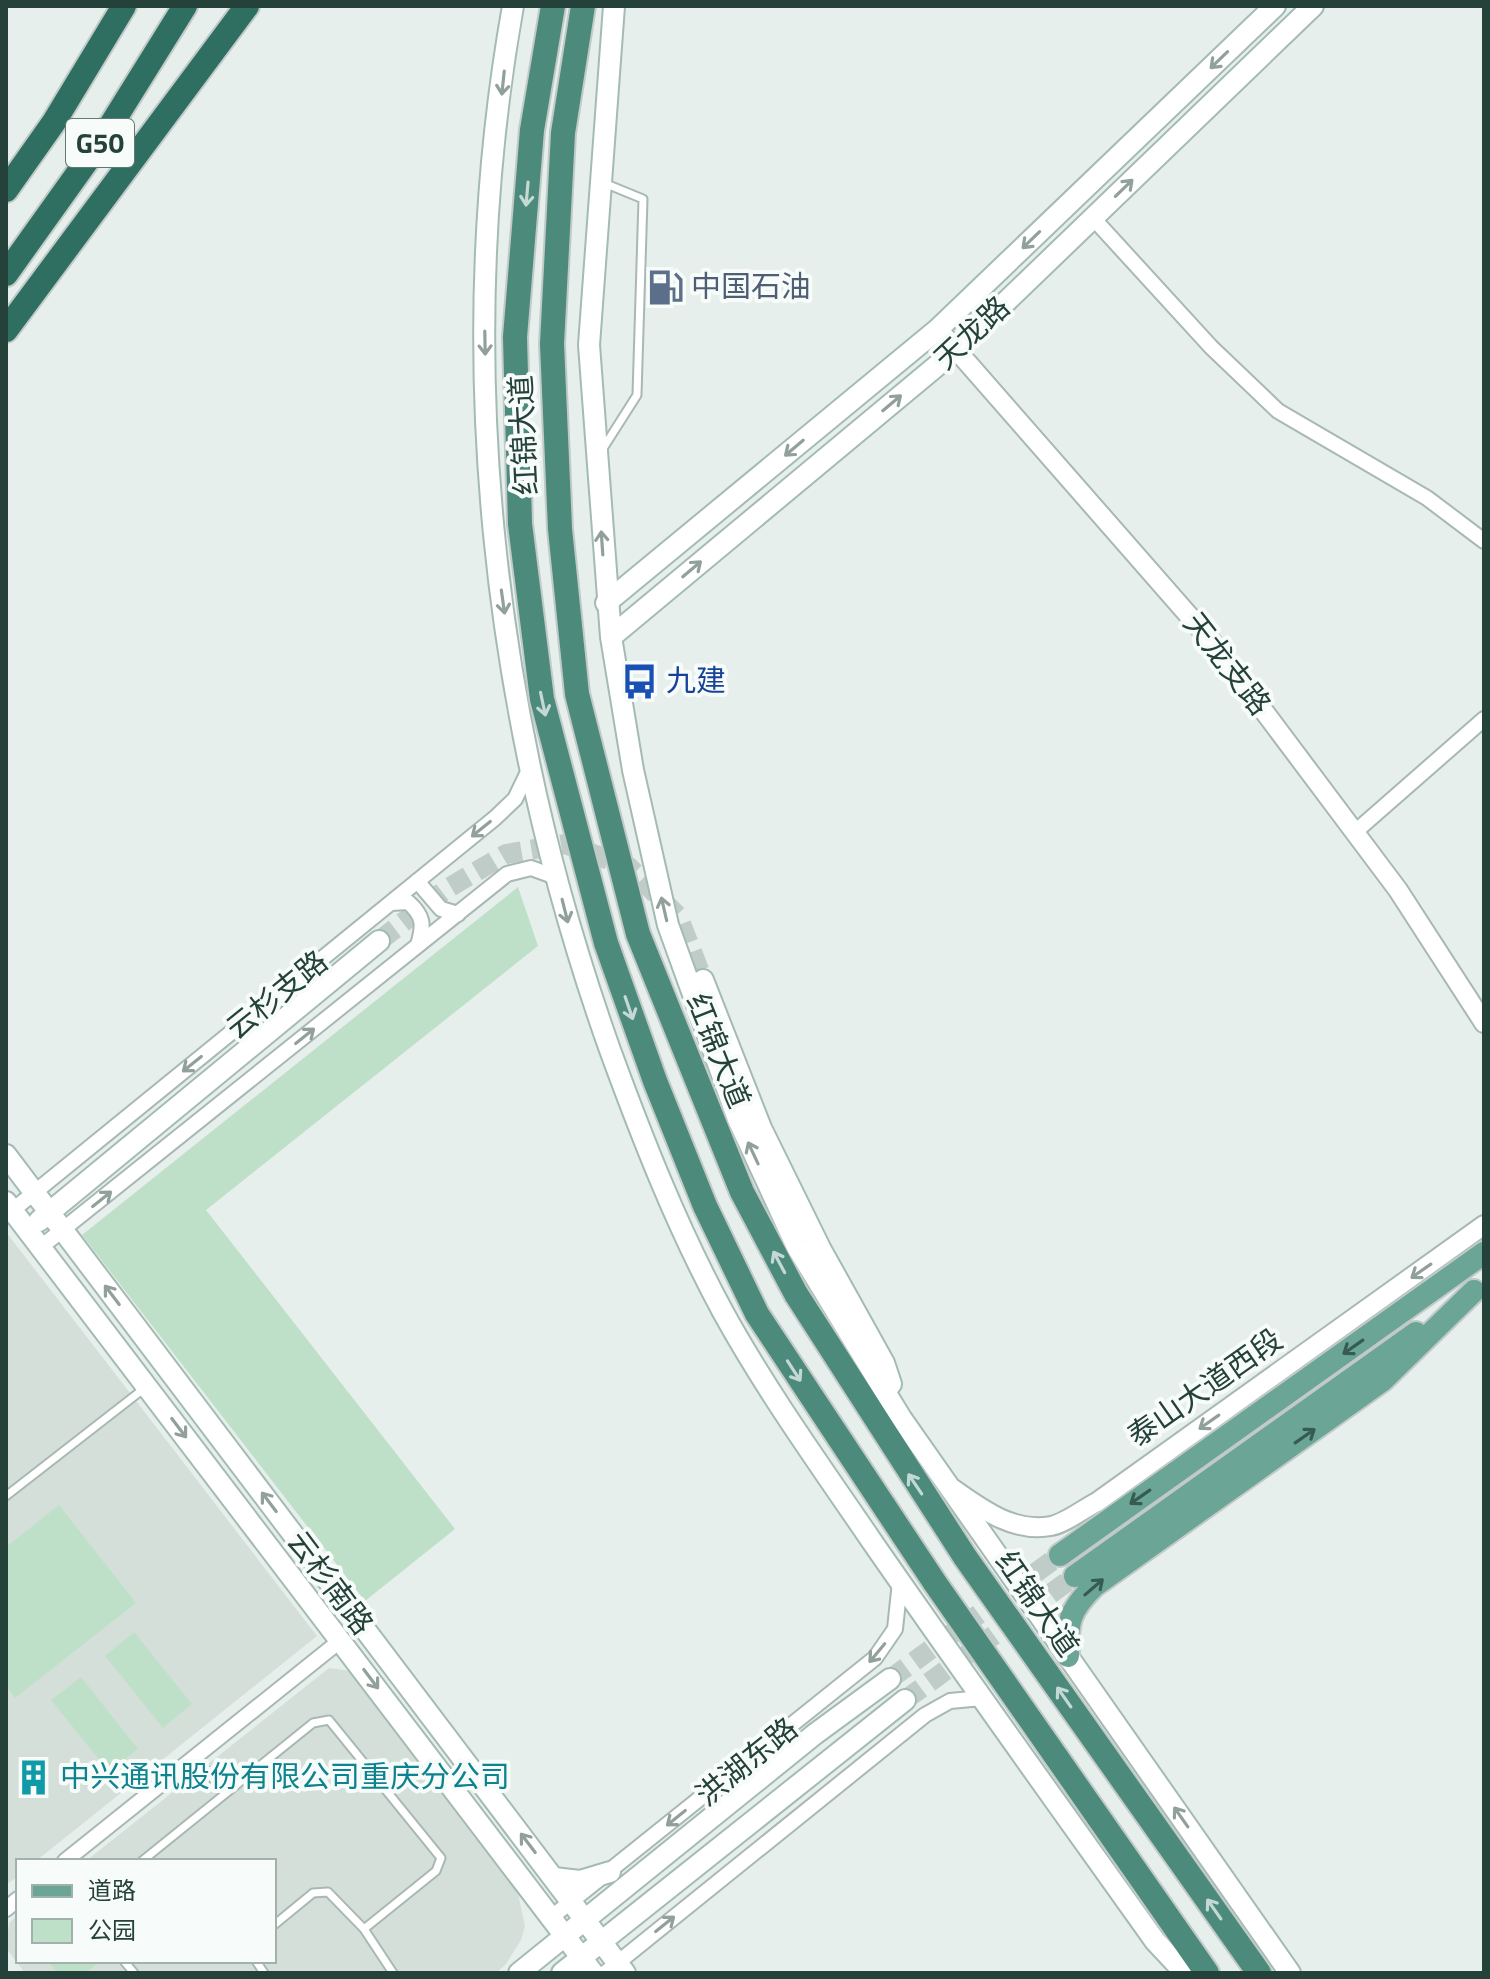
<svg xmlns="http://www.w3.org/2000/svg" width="1490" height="1979" viewBox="0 0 1490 1979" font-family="'Titillium Web','Noto Sans SC',sans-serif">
	<rect width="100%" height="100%" fill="#e6efeb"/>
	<path fill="#d4dfda" d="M6,1232l311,404 -281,225h-18v15l-12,9z
		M329,1668l22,3 166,218 8,37 -4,14 -15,24 -10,9h-471l-19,-25 3,-25 9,-8v46h256v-100h-188z"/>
	<path fill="#bfe0c8" d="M518,887l20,59 -332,264 249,319 -90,72 -283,-366z
		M59,1505l77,98 -121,95 -9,-12v-139z
		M134,1632l58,72 -29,24 -58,-72z
		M81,1677l57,72 -29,23 -58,-72z
		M48,1961h48l2,2 -12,10h-28z"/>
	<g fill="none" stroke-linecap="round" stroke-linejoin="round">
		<path stroke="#bfccc8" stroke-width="20" stroke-dasharray="20 10" stroke-linecap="butt" d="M379,941l66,-51 61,-36 59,-10 64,23 49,49 25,64
			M890,1679l170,-124
			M905,1700l170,-124"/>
		<defs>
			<path id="service" d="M602,450l35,-55 6,-196 -39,-16
				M6,1496l140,-109
				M195,1757l30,36
				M142,1861l171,-138 16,-3 112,138 -5,13 -72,58
				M274,1925l39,-32 15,-1 36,37 29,44
				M124,1961l10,12
				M256,1961l8,12"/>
			<path id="minor" d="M1093,218l118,129 67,64 149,87 57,43
				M1355,832l129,-113
				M417,881l24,28 17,5
				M391,903l17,-1c16,14 16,23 10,43
				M8,1214l487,-396 20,-19 14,-29
				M41,1247l466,-373 24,-6 25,9
				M65,1861l276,-221
				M6,1909l12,-10
				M553,1916l322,-258 20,-29 5,-47
				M605,1973l320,-258 25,-14 32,-3"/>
			<path id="tertiary" d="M938,329l274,313 186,248 86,133
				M952,1488c30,21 61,45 99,38 15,-3 32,-17 46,-24l387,-277"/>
			<path id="secondary" d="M513,6c-62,348 -21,712 97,1044 33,90 67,177 113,262 44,80 99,156 150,231 93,134 188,266 282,398l30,32
				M614,6l-25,339 22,292 22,133 35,155 70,194 59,128 104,171 389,555
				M606,603l332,-274 337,-323
				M611,637l346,-288 356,-343
				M703,980l58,148 59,120 64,115 7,21
				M6,1155l619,818
				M6,1202l587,771
				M39,1221l340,-280
				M554,1878l26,3 30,-9
				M519,1973l296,-239 75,-55
				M562,1973l343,-273"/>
			<path id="primary" d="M1060,1555l424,-302
				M1075,1576l341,-243
				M1068,1656c-1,-35 1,-45 26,-70l289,-206 91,-89"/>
			<path id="trunk" d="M553,6l-21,124 -17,207 5,187 22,175 64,244 49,138 50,125 52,108 178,269 272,390
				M583,6l-20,127 -11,211 8,185 17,165 61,240 104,258 54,102 169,263 294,416"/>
			<path id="motorway" d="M6,190l48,-68 70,-116
				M6,274l95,-133 84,-135
				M6,330l241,-324"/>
		</defs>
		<use href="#service" stroke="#a8b8b2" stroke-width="11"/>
		<use href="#minor" stroke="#a8b8b2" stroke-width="18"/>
		<use href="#tertiary" stroke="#a8b8b2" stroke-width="22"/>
		<use href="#secondary" stroke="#a4bbb3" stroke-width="24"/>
		<use href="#primary" stroke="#c2cac8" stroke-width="26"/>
		<use href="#trunk" stroke="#c2cac8" stroke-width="28"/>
		<use href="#motorway" stroke="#c2cac8" stroke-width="28"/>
		<use href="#service" stroke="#fff" stroke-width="7"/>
		<use href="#minor" stroke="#fff" stroke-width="14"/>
		<use href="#tertiary" stroke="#fff" stroke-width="18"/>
		<use href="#secondary" stroke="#fff" stroke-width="20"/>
		<use href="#primary" stroke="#6aa596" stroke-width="22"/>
		<use href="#trunk" stroke="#4c8a7c" stroke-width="24"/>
		<use href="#motorway" stroke="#2f6f62" stroke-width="24"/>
	</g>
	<defs><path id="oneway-shaft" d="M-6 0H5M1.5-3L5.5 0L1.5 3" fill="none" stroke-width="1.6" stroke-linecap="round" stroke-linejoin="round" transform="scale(2)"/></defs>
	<g stroke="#92a09c">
		<use href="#oneway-shaft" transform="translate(1219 60) rotate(136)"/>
		<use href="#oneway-shaft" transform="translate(503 83) rotate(96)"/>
		<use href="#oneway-shaft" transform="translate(1124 188) rotate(-44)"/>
		<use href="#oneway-shaft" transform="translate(1031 240) rotate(136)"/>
		<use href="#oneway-shaft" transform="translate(485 343) rotate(89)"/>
		<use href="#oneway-shaft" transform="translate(892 403) rotate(-40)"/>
		<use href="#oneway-shaft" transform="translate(794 448) rotate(140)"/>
		<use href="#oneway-shaft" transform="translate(602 543) rotate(-94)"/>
		<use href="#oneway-shaft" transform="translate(692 569) rotate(-40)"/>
		<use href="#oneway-shaft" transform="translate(503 602) rotate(82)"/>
		<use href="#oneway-shaft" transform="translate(481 829) rotate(141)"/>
		<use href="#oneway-shaft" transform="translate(664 909) rotate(-103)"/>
		<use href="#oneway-shaft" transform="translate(565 911) rotate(76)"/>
		<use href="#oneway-shaft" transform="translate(305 1036) rotate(-39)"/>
		<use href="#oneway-shaft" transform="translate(192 1064) rotate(141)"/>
		<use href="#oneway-shaft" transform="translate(753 1153) rotate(-115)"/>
		<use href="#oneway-shaft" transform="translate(102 1199) rotate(-39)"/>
		<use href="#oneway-shaft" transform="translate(1421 1271) rotate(145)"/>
		<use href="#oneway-shaft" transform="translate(112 1295) rotate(-127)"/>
		<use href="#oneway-shaft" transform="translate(1209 1422) rotate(145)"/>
		<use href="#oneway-shaft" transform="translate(179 1428) rotate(53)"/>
		<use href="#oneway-shaft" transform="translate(269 1502) rotate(-127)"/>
		<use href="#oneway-shaft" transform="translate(877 1653) rotate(130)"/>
		<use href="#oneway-shaft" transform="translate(371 1679) rotate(53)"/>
		<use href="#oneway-shaft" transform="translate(1181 1817) rotate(-125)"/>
		<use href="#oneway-shaft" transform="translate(676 1818) rotate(141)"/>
		<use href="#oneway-shaft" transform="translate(528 1843) rotate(-127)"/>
		<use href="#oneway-shaft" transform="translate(665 1924) rotate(-39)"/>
	</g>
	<g stroke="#c4d9d4">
		<use href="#oneway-shaft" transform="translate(527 194) rotate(95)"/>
		<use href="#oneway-shaft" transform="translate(543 704) rotate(78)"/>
		<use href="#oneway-shaft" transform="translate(629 1008) rotate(71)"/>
		<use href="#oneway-shaft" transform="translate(779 1262) rotate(-118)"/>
		<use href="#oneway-shaft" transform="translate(794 1371) rotate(57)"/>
		<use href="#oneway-shaft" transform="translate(915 1484) rotate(-124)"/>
		<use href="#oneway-shaft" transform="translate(1064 1697) rotate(-125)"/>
		<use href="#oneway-shaft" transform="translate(1214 1909) rotate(-125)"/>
	</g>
	<g stroke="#365b51">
		<use href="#oneway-shaft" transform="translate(1353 1347) rotate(145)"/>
		<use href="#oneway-shaft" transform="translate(1305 1436) rotate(-35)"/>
		<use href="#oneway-shaft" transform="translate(1140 1497) rotate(145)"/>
		<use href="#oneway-shaft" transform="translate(1094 1587) rotate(-41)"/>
	</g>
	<defs>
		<symbol id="fuel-bare" viewBox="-9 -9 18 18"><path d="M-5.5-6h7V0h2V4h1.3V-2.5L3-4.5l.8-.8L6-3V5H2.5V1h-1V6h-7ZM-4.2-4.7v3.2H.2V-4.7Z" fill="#5c6f8a" stroke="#f7fbf9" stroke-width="2.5" paint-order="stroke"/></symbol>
		<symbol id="bus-bare" viewBox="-9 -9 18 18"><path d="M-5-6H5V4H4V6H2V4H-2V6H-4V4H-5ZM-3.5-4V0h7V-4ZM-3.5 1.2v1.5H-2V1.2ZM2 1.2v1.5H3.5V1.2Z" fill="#1a4fb4" stroke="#f7fbf9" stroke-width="2.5" paint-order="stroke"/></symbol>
		<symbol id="building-bare" viewBox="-9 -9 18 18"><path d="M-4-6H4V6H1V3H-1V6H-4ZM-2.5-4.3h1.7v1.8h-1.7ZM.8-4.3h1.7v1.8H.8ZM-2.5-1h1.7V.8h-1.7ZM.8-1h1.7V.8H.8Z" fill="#0f9aa8" stroke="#f7fbf9" stroke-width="2.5" paint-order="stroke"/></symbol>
	</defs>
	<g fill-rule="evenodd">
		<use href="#fuel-bare" x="640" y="262" width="51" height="51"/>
		<use href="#bus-bare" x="614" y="656" width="51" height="51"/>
		<use href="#building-bare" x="8" y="1752" width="51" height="51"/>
	</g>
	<g text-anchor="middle" stroke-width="8" stroke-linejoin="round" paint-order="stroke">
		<rect fill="#f7fbf9" stroke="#637a73" stroke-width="2" x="66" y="119" width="68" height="48" rx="6"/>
		<g font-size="28" font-weight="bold" fill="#24423a">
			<text x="100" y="153">G50</text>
		</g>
		<g font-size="30" fill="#4e5e75" stroke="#f7fbf9" text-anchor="start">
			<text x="691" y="297">中国石油</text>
		</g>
		<g font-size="30" fill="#24423a" stroke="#f7fbf9">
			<text transform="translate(972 333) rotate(-43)" y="10">天龙路</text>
			<text transform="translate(524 435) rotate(-93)" y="10">红锦大道</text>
			<text transform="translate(1227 664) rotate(52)" y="10">天龙支路</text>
			<text transform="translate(277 995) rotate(-39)" y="10">云杉支路</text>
			<text transform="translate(718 1051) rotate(68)" y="10">红锦大道</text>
			<text transform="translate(1205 1388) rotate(-35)" y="10">泰山大道西段</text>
			<text transform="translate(330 1583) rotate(53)" y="10">云杉南路</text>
			<text transform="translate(1037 1604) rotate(55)" y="10">红锦大道</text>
			<text transform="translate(747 1762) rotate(-39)" y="10">洪湖东路</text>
		</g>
		<g font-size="30" fill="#164399" stroke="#f7fbf9" text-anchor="start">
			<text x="666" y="691">九建</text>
		</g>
		<g font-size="30" fill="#0d838f" stroke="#f7fbf9" text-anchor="start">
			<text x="60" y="1787">中兴通讯股份有限公司重庆分公司</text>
		</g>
	</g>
	<rect width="1490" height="1979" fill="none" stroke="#24423a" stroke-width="16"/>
	<rect x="16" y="1859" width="260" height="104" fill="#f7fbf9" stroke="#a3b1ad" stroke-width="2"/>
	<rect x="32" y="1885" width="40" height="12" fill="#6aa596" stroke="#a3b1ad" stroke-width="2"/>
	<text x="88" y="1899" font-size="24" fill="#24423a">道路</text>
	<rect x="32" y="1919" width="40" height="24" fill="#bfe0c8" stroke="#a3b1ad" stroke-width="2"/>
	<text x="88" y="1939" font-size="24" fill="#24423a">公园</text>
</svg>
